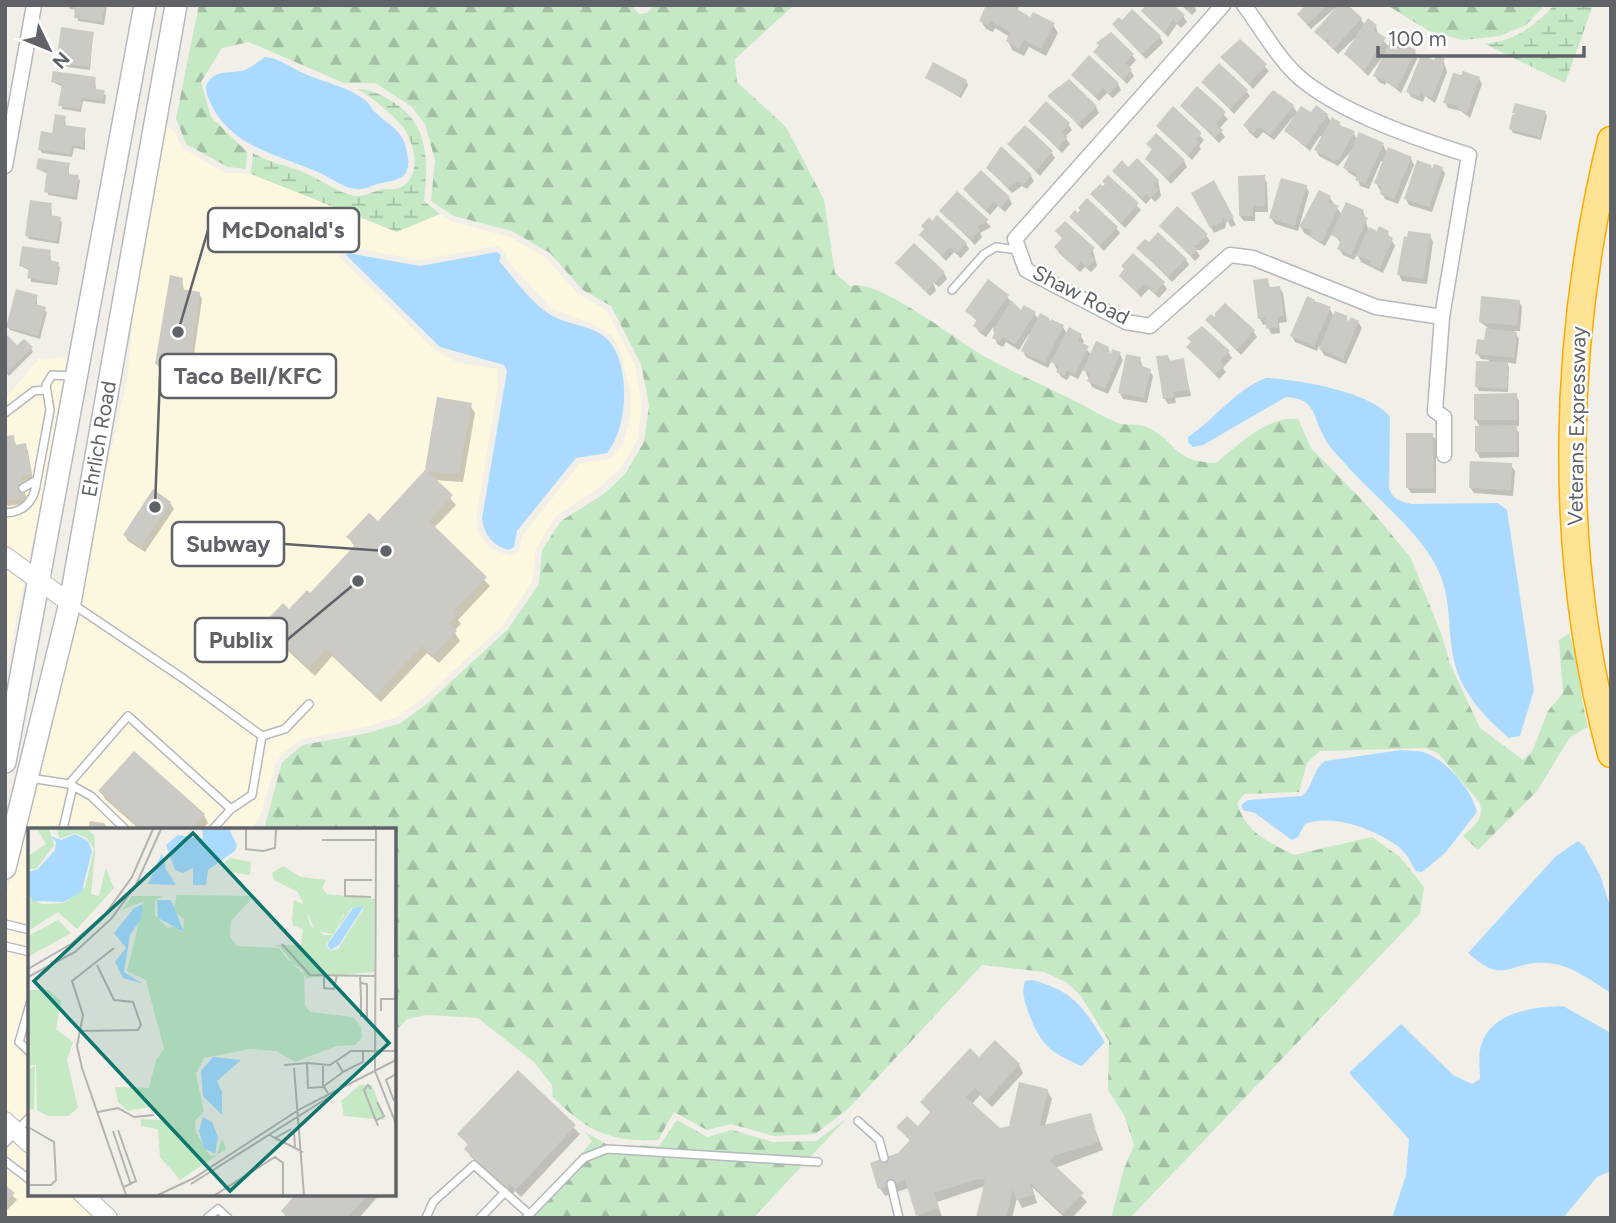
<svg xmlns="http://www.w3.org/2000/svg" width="1616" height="1223" viewBox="0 0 1616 1223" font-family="Figtree,sans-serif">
	<defs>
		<pattern id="forest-firs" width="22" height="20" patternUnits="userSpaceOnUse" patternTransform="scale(1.75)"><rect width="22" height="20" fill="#c5e8c5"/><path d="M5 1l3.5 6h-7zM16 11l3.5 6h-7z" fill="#a3c0a4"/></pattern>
		<pattern id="wetland-marsh" width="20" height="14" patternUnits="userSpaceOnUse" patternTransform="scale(1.75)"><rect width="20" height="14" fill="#c5e8c5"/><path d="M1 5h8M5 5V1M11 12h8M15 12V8" fill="none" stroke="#a3c0a4"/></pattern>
	</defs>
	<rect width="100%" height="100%" fill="#f1efe8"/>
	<path fill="#fef7e0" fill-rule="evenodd" d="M166,125l9,7 7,16 43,25 26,1 146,58 43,-18 13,8 57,15 36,21 32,36 28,16 29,55 7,39 -4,35 -18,30 -21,19 -44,29 -19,32 -4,33 -29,43 -79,73 -27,19 -31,10 -65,12 -24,19 -16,56 -9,15h-222v306l-25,-23v-210l122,-520 8,-91zM346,246l73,14 79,-14 8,7v7l47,49 44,17 15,10 8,14 11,43 -1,25 -7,27 -13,14 -30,4 -57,72 -4,17 -9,4 -20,-8 -12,-16 -2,-13 22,-133 -1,-17 -39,-6 -22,-12 -98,-95z
		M72,357l-44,207 -23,-18v-147l34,-40z
		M5,565l20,14 -20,94z
		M5,1131l25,23v39h41l26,25h-92z"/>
	<path fill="url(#forest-firs)" d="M199,5h432l8,9 8,-1 8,-8h139l-59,54 2,23 49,45 38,73 11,73 15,13c28,-9 110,57 139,73 28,15 57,28 86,42 14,7 28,16 43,22 8,3 17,0 26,3 34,13 24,35 72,37 23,-19 51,-47 82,-44l13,29 55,56 45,54 31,78 8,28 30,64 43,32 9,-8 16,-41 15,-18 -4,-53 10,-7c11,30 10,62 19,94l-18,10 -33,54 -59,59 -15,-14c10,-9 23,-18 16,-34l-41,-49 -13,-5 -105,3 -13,12 -8,29 -55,2 -7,9c9,30 30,38 57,52l78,-18 28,20 24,30 -4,27 -290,304h-19l13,-49 10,-24 -10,-30 -16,-25 1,-49 -29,-46 -14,-13 -22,-10 -62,-7 -133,143 -34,26 -41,2 -43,-12 -24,6 -33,-18 -16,28c-49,2 -71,-9 -105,-43l-1,-12 -18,-23 -56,-44 -51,-3 -20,4 -13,14v-204h-130l18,-67 21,-17 65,-12 33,-10 27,-20 80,-74 31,-45 3,-34 19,-29 43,-27 21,-20 19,-32 5,-37 -8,-41 -30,-58 -28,-16 -33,-37 -38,-22 -58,-15 -23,-15 4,-41 -10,-36 -14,-18 -36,-23h-31l-95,-41 -27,6 -21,34 10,35 36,35 -1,17 -18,-2 -42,-23 -10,-26z
		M1387,5h158l-19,20 -26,11 -37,4 -34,-9z
		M847,1118l-94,100h-224l63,-77 -7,-9 23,13 51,1 18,-26 30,17 25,-7 41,12 43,-1z"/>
	<path fill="url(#wetland-marsh)" d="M1554,5h39l-28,78 -80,-39c31,-4 49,-17 69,-39z
		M357,89c16,1 23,5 36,13 37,23 35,60 31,99l16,13 -43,18 -146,-58 2,-21c16,10 33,12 50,19 17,7 38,23 54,24 9,0 18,-5 26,-7 5,0 12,1 16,-1 25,-11 15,-46 4,-61 -7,-10 -35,-33 -46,-38z"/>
	<path fill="#aadaff" d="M265,57c15,1 24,10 38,16 19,9 47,14 63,28 4,3 6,9 10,12 18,16 29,18 32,46 2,20 -12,21 -27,24 -8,2 -17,7 -25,6 -13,-1 -26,-12 -38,-17 -40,-17 -89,-26 -108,-70 -3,-7 -6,-14 -2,-20 9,-14 27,-7 39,-13 6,-3 12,-8 18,-12z
		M497,252l4,3 -2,6c15,17 33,43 52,54 16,10 41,10 55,23 26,24 22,91 1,115l-31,5 -59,73 -3,16 -5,3c-16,-4 -25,-15 -27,-31l25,-148 -3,-6 -64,-18 -94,-92 2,-2 72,13z
		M1266,378c30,1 107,14 124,39l-1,71c4,12 11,13 23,16l86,-1 9,7 27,180 -14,46 -11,2c-26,-22 -50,-48 -56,-82 -5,-28 -2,-57 -14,-84 -18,-41 -68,-77 -97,-112 -7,-7 -15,-16 -19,-25 -11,-22 -8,-36 -37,-38l-83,48 -10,2 -5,-5v-5c27,-18 48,-48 78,-59z
		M1401,750c7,1 15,0 22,2 23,7 49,38 54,60l-32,41 -23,19 -6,-1c-5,-8 -9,-17 -16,-23 -22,-18 -68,-35 -95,-24l-7,13 -6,3 -37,-27 -12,-3 -2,-5 7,-5 54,-4c11,-9 10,-25 23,-35z
		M1578,841l6,5 16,29 11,34v84c-19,-12 -41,-29 -64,-30 -39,-3 -41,24 -79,-10l88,-97z
		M1032,980c42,11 51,27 73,62l-23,24c-31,-13 -41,-20 -53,-52 -4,-11 -8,-21 -4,-33z
		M1563,1006l48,27v138l-14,6 -34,41h-171l14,-43 3,-36 -60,-66 52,-49 52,51 19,9 8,-5c0,-10 -2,-23 1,-33 9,-34 52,-39 82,-40z"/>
	<path fill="#0003" d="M68,5h39l-3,20 -26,-4 -1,-11 -7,-1z
		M983,5h37l-4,7 15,8 22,5 5,8 -12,23 -17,-9 -5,9 -12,-6 -4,-9 2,-4 -15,-9 -2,4 -7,-3 -5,-8 6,-14z
		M1181,5h14l1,6 -4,4z
		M1304,5h35l22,14 4,7h11l2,9 11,12 26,5 3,5 -17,36 -14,-11 -2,3 -6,-3 -4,-6 12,-25 -19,25 -22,-22 13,-20 -21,20 -22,-22 20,-21 -2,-2 -23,20 -8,-9z
		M1143,11l40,5 4,6 -6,6 -4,-4 -9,13z
		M1118,30l42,7 3,6 -17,16z
		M93,33l-3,37 -30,-4 -2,-4z
		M1240,41l29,30 -16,18 -30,-31z
		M1095,52l37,3 4,5 -7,8 5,8 -7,8z
		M1443,59l4,13 -12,31 -10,-7 -2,6 -12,-5 -3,-5z
		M1074,75l44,9 3,6 -8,8 -6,-5 -8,8z
		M927,78l39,3 2,4 -7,13z
		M1479,78l3,6 -12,34 -9,-7 -13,-3 -3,-5z
		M95,79l1,12 10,4 -1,9 -22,-3 -2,11 -19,-3 1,-22 -10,-5z
		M1203,82l43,9 4,5 -16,18z
		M1058,87l38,20 3,6 -17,16 -32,-33z
		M1197,88l31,31 -9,10 6,8 -6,6 -37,-37z
		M1273,92l20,14 5,8 29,1 4,7 8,1 3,5 11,5 5,7 25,4 4,9 24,6 3,6 -16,39 -13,-5 -9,-16 8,-21 -3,-1 -12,28 -9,-3 -2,-8 -9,-5 -4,-5 8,-19 -15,17 -19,-10 -3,-6 7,-13 -3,-1 -10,15 -24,-20 10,-14 -2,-1 -20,24 -11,-8 -6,7 -8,-7 -3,-6z
		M1173,109l31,31 -5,6 2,3 -9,11 -34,-33z
		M1514,112l31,1 2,3 -6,24 -28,-7 -2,-4 7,-11z
		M65,117l1,10 19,3v20l-11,-2 -2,9 -30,-4 -2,-4z
		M1030,121l38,3 4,6 -7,7 5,7 -8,9z
		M1149,144l35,17 3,6 -16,17 -24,-25 6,-8z
		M1010,145l41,7 4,6 -15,18z
		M69,165v11l11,4 -3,20 -29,-5v-21l-10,-5z
		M988,168l43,8 3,5 -7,8 -5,-3 -10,7z
		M1442,168l3,6 -13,38 -23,-7 -3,-6 27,-27z
		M1129,169l29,12 3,15 -6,6 -4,-4 -5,6 -32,-32z
		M981,172l28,26 3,6 -7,8 -7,-6 -8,9 -21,-20 -4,-6z
		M1108,177l33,33 -16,18 -33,-33 11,-6z
		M1264,177l3,6 1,29h-13v9h-11l-4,-5z
		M1213,182l23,43 -5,2 -4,-7 -2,8 -11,5 -21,-40z
		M1306,186l3,6 -11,39 -23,-7 -4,-6z
		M958,193l33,34 -11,6 2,4 -7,8 -34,-34z
		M1330,198l12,17 21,-4 5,18 10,4 9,-1 8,14 -12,27 -22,-11 -4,-8 -3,6 -11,-5 -4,-6 3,-5 -10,-11 -7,13 -21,-13 -3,-6z
		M51,205l1,12 10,5 -3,22 -30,-5 -2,-3z
		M1071,217l45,11 4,5 -16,18z
		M1161,226l45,9 4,6 -9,9h-5l4,6 -5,5z
		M1058,231l35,19 4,16 -6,6 -6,-5 -5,5 -21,-19 -3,-6 7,-8z
		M921,235l45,9 3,5 -8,9 -7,-6 -8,9z
		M1430,236l3,6 -6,42 -25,-3 -3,-6z
		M1138,248l48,12 3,5 -17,17z
		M50,252l1,10 9,5 -3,18 -26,-3 -1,-11 -9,-5z
		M897,263l47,10 3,6 -8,8 -6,-5 3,9 -6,5z
		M1125,270l38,13 4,6 -8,9 -10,-9 -8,8 -20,-21z
		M182,279l2,12 15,2 3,6 -11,76 -31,-6 -4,-6z
		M1267,280l4,9 8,-2 4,6 4,29 -8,1 1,10 -9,1 -4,-10 -4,1 -3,-6 -5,-37z
		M37,296v11l10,5 -7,27 -30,-9 -2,-3z
		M1007,297l14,16h13l5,7 8,-1 3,5 13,3 4,7 13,1 4,6 -2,4 10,10 16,-7 3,7 9,-1 3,6 -15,34 -16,-7 -8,-19 -6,11 -8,-4 -3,5 -6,-3 -9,-17 -4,8 -22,-11 -3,-6 8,-16 -2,-1 -10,16 -13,-8 -3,5 -6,-3 -4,-17 -7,10 -7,-5 -3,-6 2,-4 -11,-11z
		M1314,301l16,8 4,8h12l4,7 8,-2 4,6 -16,36 -22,-9 -5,-9 -2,5 -22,-9 -3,-6z
		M1519,301l3,6 -2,24h-6l5,8 -3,25 -10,-2 3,5 -1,25 -29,-1 -2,-4 12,-27 -8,-1 -4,-6 9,-11 2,-14 -8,-6z
		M1207,321l46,10 4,6 -16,18z
		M1188,347l40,5 4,6 -9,10 3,4 -7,7z
		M17,348h14l2,4 -24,24 -4,-4z
		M1167,356l4,6 12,-2 8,36 -16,2 1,5 -8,1 -4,-6z
		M1140,359l3,9 6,2 4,6 -6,27 -24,-4 -3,-6z
		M1516,395l3,6v25h-4l4,7v24l-39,1 -3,-6 3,-25 -4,-7z
		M470,405l5,8 -12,69 -29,-2 22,25 -22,23 56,58 -32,34 3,4 -7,7 6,10 -21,22 -12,-10 -46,49 -49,-46 -17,20 -40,-37 -5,-8 5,-6 -3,-7 17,-6 21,-16 45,-49 -7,-10 30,-13 49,-53z
		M1432,435l4,5v53h-25l-4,-6z
		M13,437l4,10 8,-2 3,6 5,29 -10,2 4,21 -19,3 -3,-5z
		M1511,465l4,6 -2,25 -39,-3 -4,-6z
		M170,503l4,6 -29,43 -17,-11 -3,-6z
		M101,791l103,24 4,8 -5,6h-64l-34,-30z
		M979,1059l40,6 4,8 -31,34 -12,-12 -8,9 28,26 11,-3 36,-37 5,9 -7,27 45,-11 13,35 -48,18 32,34 -15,16h-7l-33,-31 5,16 -15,5 -5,-10 -5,20h-34l7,-32 -48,16 5,15 -3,1h-20l-10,-30 -24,8 -5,-8 19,-33 12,-13 -12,-15 19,1 13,-14 -9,-12z
		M518,1072l62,62 -59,63 -6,-6 -3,4 -41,-38 -5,-8 3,-3 -9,-12z
		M5,1187l12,13 -12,12z
		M300,1193h81l-22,25h-72l-4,-7z"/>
	<path fill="#cccac5" d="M70,5h35l-3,17 -28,-4 1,-10z
		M986,5h25l19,12 3,-5 22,11 -14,26 -17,-9 -5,9 -13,-8 4,-9 -20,-11 -2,4 -9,-4z
		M1146,5h28l11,10 -8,8 -4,-4 -9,14 -23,-22z
		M1306,5h22l-21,20 -10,-11z
		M1338,5h10l14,13 -28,31 -7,-5 3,-3 -3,-2 -2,2 -11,-9z
		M1132,9l29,27 -19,19 -30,-31 7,-7 3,3z
		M1368,18l9,7 -3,5 12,8 -22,33 -20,-17z
		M61,27l33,5 -5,35 -33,-5z
		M1111,32l23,22 -9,9 7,6 -9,11 -30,-28 6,-7 -3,-2z
		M1392,38l24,12 -19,38 -12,-6 -1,-5 -2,3 -9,-4z
		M1240,39l27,25 -18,20 -29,-27z
		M1089,55l30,28 -10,11 -6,-6 -8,9 -24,-22z
		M1421,55l13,5 3,-5 8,3 -3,6 3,1 -13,33 -9,-3 -1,-4 -3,6 -13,-5z
		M933,62l34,18 -8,16 -34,-18z
		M1219,63l29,27 -18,19 -29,-27z
		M53,71l43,6 -2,12 11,1 -2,11 -21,-3 -2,11 -22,-3 4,-22 -11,-2z
		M1463,71l17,6 -13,36 -9,-3 2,-4 -17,-3 10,-30 8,2z
		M1069,79l28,27 -19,18 -31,-28z
		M1197,86l29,26 -10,12 7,6 -8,8 -35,-32z
		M1273,90l21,15 -24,30 -11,-8 -6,7 -10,-9z
		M1046,101l24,22 -8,9 6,5 -10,11 -30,-27z
		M1515,103l31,8 -6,26 -31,-8 3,-14 5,-1 -5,-1z
		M1316,105l12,9 -22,32 -22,-15 17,-25 10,6z
		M1173,106l29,27 -6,7 3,2 -11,13 -32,-29z
		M55,114l11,2 -2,9 22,3 -3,19 -11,-2 -1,9 -33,-4 3,-19 11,2z
		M1332,117l8,5 -1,3 16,6 -16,28 -5,2 -20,-11z
		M1025,125l28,26 -17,20 -29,-27z
		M1359,132l25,11 -19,41 -10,-4 3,-6 -15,-6z
		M1156,133l29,27 -18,19 -22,-20 7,-10 -6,-5z
		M1001,146l31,29 -9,10 -5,-4 -10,7 -22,-20z
		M1388,147l24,10 -18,42 -14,-5 2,-7 -8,-4z
		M38,158l32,5 -2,11 11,1 -4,22 -31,-5 3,-21 -11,-2z
		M1137,158l22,22 -5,5 5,5 -8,8 -4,-4 -5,5 -30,-28 10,-11 6,7z
		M1417,160l14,5 1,4 2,-5 9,3 -14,40 -25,-8z
		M981,170l29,27 -9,11 -7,-7 -8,9 -23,-21z
		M1108,175l31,28 -18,20 -31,-29 10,-10 3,2 2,-2 -3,-3z
		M1265,175v31h-12v10h-14l-1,-40z
		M1281,178l26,7 -12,41 -14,-4 1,-4 -3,3 -10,-3z
		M1214,180l20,38 -8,4 -3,-5 -1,5 -12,6 -19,-35z
		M1319,190l12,6 -3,6 11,4 -17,36 -13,-6 3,-6 -13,-3z
		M957,191l32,29 -12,7 3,3 -9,10 -32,-29z
		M1087,198l31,29 -18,19 -31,-29 6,-7 3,3 2,-3 -2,-2z
		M30,200l22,3 -2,12 11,2 -4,24 -32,-5z
		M1346,202l18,8 -3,5 7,3 -17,37 -14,-6 4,-9 -10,-5z
		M1177,206l31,28 -11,11h-4l5,4 -7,7 -32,-30z
		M937,215l30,28 -10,10 -7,-6 -8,9 -23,-21 5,-6 -3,-3 8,-9 3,4z
		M1065,221l30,27 -6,6 6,5 -8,9 -6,-6 -5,6 -22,-21 8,-9 -7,-7z
		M1379,226l10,5 -2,4 6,3 -13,31 -10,-5 2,-3 -16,-5 13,-29 8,4z
		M1408,231l23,3 -8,45 -26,-4 7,-39 3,1z
		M1158,232l29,27 -19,18 -32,-29 9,-9 4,3z
		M914,243l31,29 -10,11 -3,-3 1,4 -7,8 -31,-29z
		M22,246l29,4 -2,10 10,2 -3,21 -29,-5 2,-10 -10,-2z
		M1133,253l32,29 -10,11 -10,-9 -9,8 -17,-16 5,-7 -3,-3z
		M170,275l13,3 -2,11 19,3 -11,78 -34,-6z
		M1268,278l1,9 11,-1 4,30 -7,1 1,10 -12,2 -1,-11 -7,1 -5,-39z
		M988,279l21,16 -27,37 -9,-6 4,-6 -12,-9z
		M16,289l22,6 -3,9 11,3 -8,29 -32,-9z
		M1307,296l8,4 -1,4 4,-2 13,5 -17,39 -24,-10z
		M1481,296l39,4 -3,26 -38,-4z
		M1011,300l10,10 3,-5 12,7 -21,33 -12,-8 -4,5 -7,-4 3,-6 -2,-1z
		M1225,303l30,27 -18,20 -32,-30 6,-6 4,3v-4z
		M1335,311l13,5 -2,3 3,2 2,-4 8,4 -16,38 -24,-10z
		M1040,313l9,5v4l2,-3 13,6 -19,38 -24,-12z
		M1202,326l28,25 -10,11 4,3 -9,9 -29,-27 5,-5 -4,-4z
		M1069,327l13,7 -4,7 11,5 -14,28 -8,-4 -3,6 -8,-4 3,-6 -8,-4z
		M1486,328l31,4 -3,26 -39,-4 2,-15 7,1z
		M5,333l12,12 7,-6 9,8 -28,27z
		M1096,341l13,6 -2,4 4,2 1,-4 9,3 -16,37 -18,-8 3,-7 -7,-4z
		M1126,354l15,3 -2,8 12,4 -7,29 -26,-5z
		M1168,355l1,6 15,-3 5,32 -16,2 1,5 -11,2 -7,-43z
		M1476,361l32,1 -1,27 -32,-2z
		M1517,393v27h-43v-26z
		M437,397l35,6 -13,71 -31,-2 25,23 -24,26 58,56 -33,34 3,4 -9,8 9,8 -24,25 -11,-10 -46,49 -50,-46 -17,19 -41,-38 7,-7 -6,-5 14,-15 6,6 18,-19 3,3 46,-49 -10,-7 23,-24 9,8 47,-51z
		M1517,425v27h-42v-26z
		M1406,433h27l1,55h-28z
		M14,435l1,10 11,-2 5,32 -10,1 3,21 -19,4v-65z
		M1470,461l42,2 -1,27 -42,-2z
		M153,489l18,13 -30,45 -18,-12z
		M134,751l71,63 -14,15h-49l-44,-38z
		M90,821l14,2 4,6h-20z
		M995,1040l25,24 -33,36 -12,-12 -9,9 34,31 9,-2 10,-44 29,7 -8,37 51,-13 8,29 -45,14 -4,5 34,32 -21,21 -33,-31 3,12 -17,5 -3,-11 -7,29h-30l9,-38 -7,-1 -44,14 5,15 -23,8 -11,-36 -27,9 -8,-26 28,-10 12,-13 -14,-13 11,-11 11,10 12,-14 -10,-10 50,-54 9,9z
		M518,1070l58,55 -60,65 -6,-6 -4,4 -42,-39 4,-5 -11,-10z
		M5,1185l10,8 -10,10z
		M297,1193h72l-22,25h-59l-7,-7z"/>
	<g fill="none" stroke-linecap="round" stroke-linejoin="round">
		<defs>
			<path id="service" d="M952,290l32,-36 12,-7 22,3
				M5,413l29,-22 12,-1
				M23,488l14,-8 13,-70 -4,-25 6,-10 22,1
				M5,513c21,-1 30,-14 32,-33
				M74,605l110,74 78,57
				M30,778l39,6 59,-68 103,93 21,-14 10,-59 23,-7 24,-25
				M69,784l22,12 34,33
				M63,829l10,-43
				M213,829l18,-20
				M5,924l25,6
				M5,946l25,6
				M30,1004l-11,38 11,10
				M858,1121l21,19 5,18
				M5,1143l25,-26
				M5,1161l25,19
				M891,1184l8,34
				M207,1218l11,-9 10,9
				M426,1218l7,-16 41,-37 55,49
				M480,1218l25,-26
				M526,1218l58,-60 23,-9 211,13"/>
			<path id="minor" d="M1223,5l-208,234 11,31 100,52 24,4 80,-71 23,3 123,49 66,10
				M1244,5c15,20 28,43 44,61 36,42 129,73 181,89l-27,162 -7,94 9,6v38
				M5,166l29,-161"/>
			<path id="tertiary" d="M5,556l65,47
				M5,1121l25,23
				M82,1193l26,25"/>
			<path id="secondary" d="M5,762l140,-757
				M5,868l65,-265 106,-598"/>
			<path id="motorway" d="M1611,140c-49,202 -54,412 0,614"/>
		</defs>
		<use href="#service" stroke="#b5b8bc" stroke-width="10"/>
		<use href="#minor" stroke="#b5b8bc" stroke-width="17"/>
		<use href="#tertiary" stroke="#b5b8bc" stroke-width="20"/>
		<use href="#secondary" stroke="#b6babf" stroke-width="24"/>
		<use href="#motorway" stroke="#f9ab00" stroke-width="29"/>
		<use href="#service" stroke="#fff" stroke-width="7"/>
		<use href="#minor" stroke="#fff" stroke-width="14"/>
		<use href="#tertiary" stroke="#fff" stroke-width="18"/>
		<use href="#secondary" stroke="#fff" stroke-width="21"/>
		<use href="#motorway" stroke="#fde293" stroke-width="26"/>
	</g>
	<g text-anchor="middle" stroke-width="5" stroke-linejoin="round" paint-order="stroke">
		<g font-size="21" fill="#5f6368" stroke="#fff">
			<text transform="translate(1081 295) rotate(27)" y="7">Shaw Road</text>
			<text transform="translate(1577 426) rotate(-89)" y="7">Veterans Expressway</text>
			<text transform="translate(99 439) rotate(-80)" y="7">Ehrlich Road</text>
		</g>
	</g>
	<g transform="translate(28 828)">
		<rect width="368" height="368" fill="#f1efe8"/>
		<path d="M7,238l-1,44 -6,-2v-39z" fill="#c5e8c5"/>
		<path d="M202,30l21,4 -1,13 -19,-3 -7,-10zM294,60l5,6 48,5 -1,73 -68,6 -4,-9 -10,-6 12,11 1,31 5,7 43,5 8,10 1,11 -7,7 -19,1 -41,16 -19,-11 -26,-2 -46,9 -8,16 8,37 -9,10 1,11 14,24 7,-1 5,-17 4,11 -46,31 -20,-23 -2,-28 -17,-3v-7l19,1 -6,-14 -26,5 -10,-9 -3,-15 34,1 7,-28 8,-11 -18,-69 -19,-9 17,-70 -22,9 10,-14h30l-7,5v14l13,13 8,-2 7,7 1,-14 -11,-8 4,-16 77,1 -23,25 -1,16 7,9 42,2 9,12 4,2 -12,-15 -7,-2h28l2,-16 -10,-3 -1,-7 2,-19 11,5 5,20 14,10h10l10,-21 -8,-10 -17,-10zM337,78l-27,43 -8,2 -4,-6 26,-37zM0,162h20l13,11 -5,28 17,13 -6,18 11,48 -10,8h-20l-11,-6 -1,-46 -8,3zM332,257h12l13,35 -41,-4 -3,-15z" fill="#c5e8c5" fill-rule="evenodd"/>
		<path d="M9,1h12l5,16 -17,23 -9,2v-14l18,-12zM29,1h30l7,6 1,19 -4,40 8,2 7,-28 8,20 -37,41 -19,-17 -30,19v-34l14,7 22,-1 21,-16 9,-38 -7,-11 -12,-5 -16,6zM255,38l18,11 25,3 -7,14 26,15 -11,26 -19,-5 -17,-38 -24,-12 -2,-7zM30,92l13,13 -43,24v-21z" fill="#c5e8c5"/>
		<path d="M174,1h27l8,16 -2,6 -27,19 -2,15h-13v-17l-10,5 -8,-3 -9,-25 12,-10 25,4zM47,6l13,7 4,10 -10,40 -18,11 -30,-1 -6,-6v-23l10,-3 17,-19 1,-8 -6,-6 11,4zM134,25l4,16 10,16 -28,-1zM129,72h14l13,32 -26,-14zM115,76l-2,15 -11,16 -6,37 19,12 -20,-6 -8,-16 11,-14 -12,-15 20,-25zM336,78l-25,39 -8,5 -4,-5 26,-37zM185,229l28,3 -24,21 5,11v23l-19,-19 -2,-25zM175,289l9,5 6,15 -3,17 -11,-6 -5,-17z" fill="#aadaff"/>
		<path fill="none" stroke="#b3b3b1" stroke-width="2" d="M218,1v20l17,2 12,-3 1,-19M348,1l-1,242 21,53M294,12h54M343,69l-26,-1v-16h27M254,116l28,31 65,1M86,120l-42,33 11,34 -6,31 5,22 44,127M367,130l1,-99M0,141l43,-25 35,-31 26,-36 21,-48M296,147v13l10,1 3,-14M332,147l1,23v18h6v-32l-6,-1M0,149l47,-25 36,-33 25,-34 25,-56M353,183v-12h15M52,203l58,-1 3,-5 -8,-23 -19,-2 -17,-35M309,234l6,10 20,-10v-11M279,235l23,2 21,-14h45M295,236v22M256,237l23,-2 1,25 16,-1 4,6M266,240l10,127M296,258l19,-14M343,261l-3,-4 -4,5 14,36M366,273l-8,-21 10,-6M70,284l20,-4 16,9 20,-2M347,293l9,-5 -7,-14M0,299l26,15 2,38 -5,5h-23M90,302l18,51 -12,6M85,303l18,54M266,303l1,17 8,4M242,307l5,3 16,-9M247,310l20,10M163,356l138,-87M130,367l36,-17 106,-69 96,-49M187,367l60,-38 8,6v32"/>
		<path fill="#0f766e" fill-opacity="0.15" stroke="#0f766e" stroke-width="3.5" d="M165,5l196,210 -159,148 -196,-210z"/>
		<rect width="368" height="368" fill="none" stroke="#5f6368" stroke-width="3.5"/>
	</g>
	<path fill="none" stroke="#5f6368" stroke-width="2.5" d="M178 332L208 230M155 507L160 376M386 551L284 544M358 581L287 640"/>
	<g fill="#5f6368" stroke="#fff" stroke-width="2.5">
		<circle cx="178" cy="332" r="7"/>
		<circle cx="155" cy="507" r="7"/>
		<circle cx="386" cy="551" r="7"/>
		<circle cx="358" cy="581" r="7"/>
	</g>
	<g fill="#fff" stroke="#5f6368" stroke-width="2.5">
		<rect x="208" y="208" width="151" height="44" rx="7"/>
		<rect x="160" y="354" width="176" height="44" rx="7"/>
		<rect x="172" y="522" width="112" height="44" rx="7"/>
		<rect x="195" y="618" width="92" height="44" rx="7"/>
	</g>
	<g font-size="23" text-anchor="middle" font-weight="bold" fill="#5f6368">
		<text x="283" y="238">McDonald's</text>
		<text x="248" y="384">Taco Bell/KFC</text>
		<text x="228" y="552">Subway</text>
		<text x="241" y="648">Publix</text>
	</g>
	<rect width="1616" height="1223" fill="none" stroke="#5f6368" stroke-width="14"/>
	<g transform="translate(49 49) rotate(133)" stroke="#ffffff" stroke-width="5" paint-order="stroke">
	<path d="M0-5L12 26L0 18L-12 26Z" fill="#5f6368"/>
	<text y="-10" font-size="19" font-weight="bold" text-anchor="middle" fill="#5f6368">N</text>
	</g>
	<path d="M1378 46v10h206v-10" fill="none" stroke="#5f6368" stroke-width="3.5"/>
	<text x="1388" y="46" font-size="21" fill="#5f6368" stroke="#ffffff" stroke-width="5" paint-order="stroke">100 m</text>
</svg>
